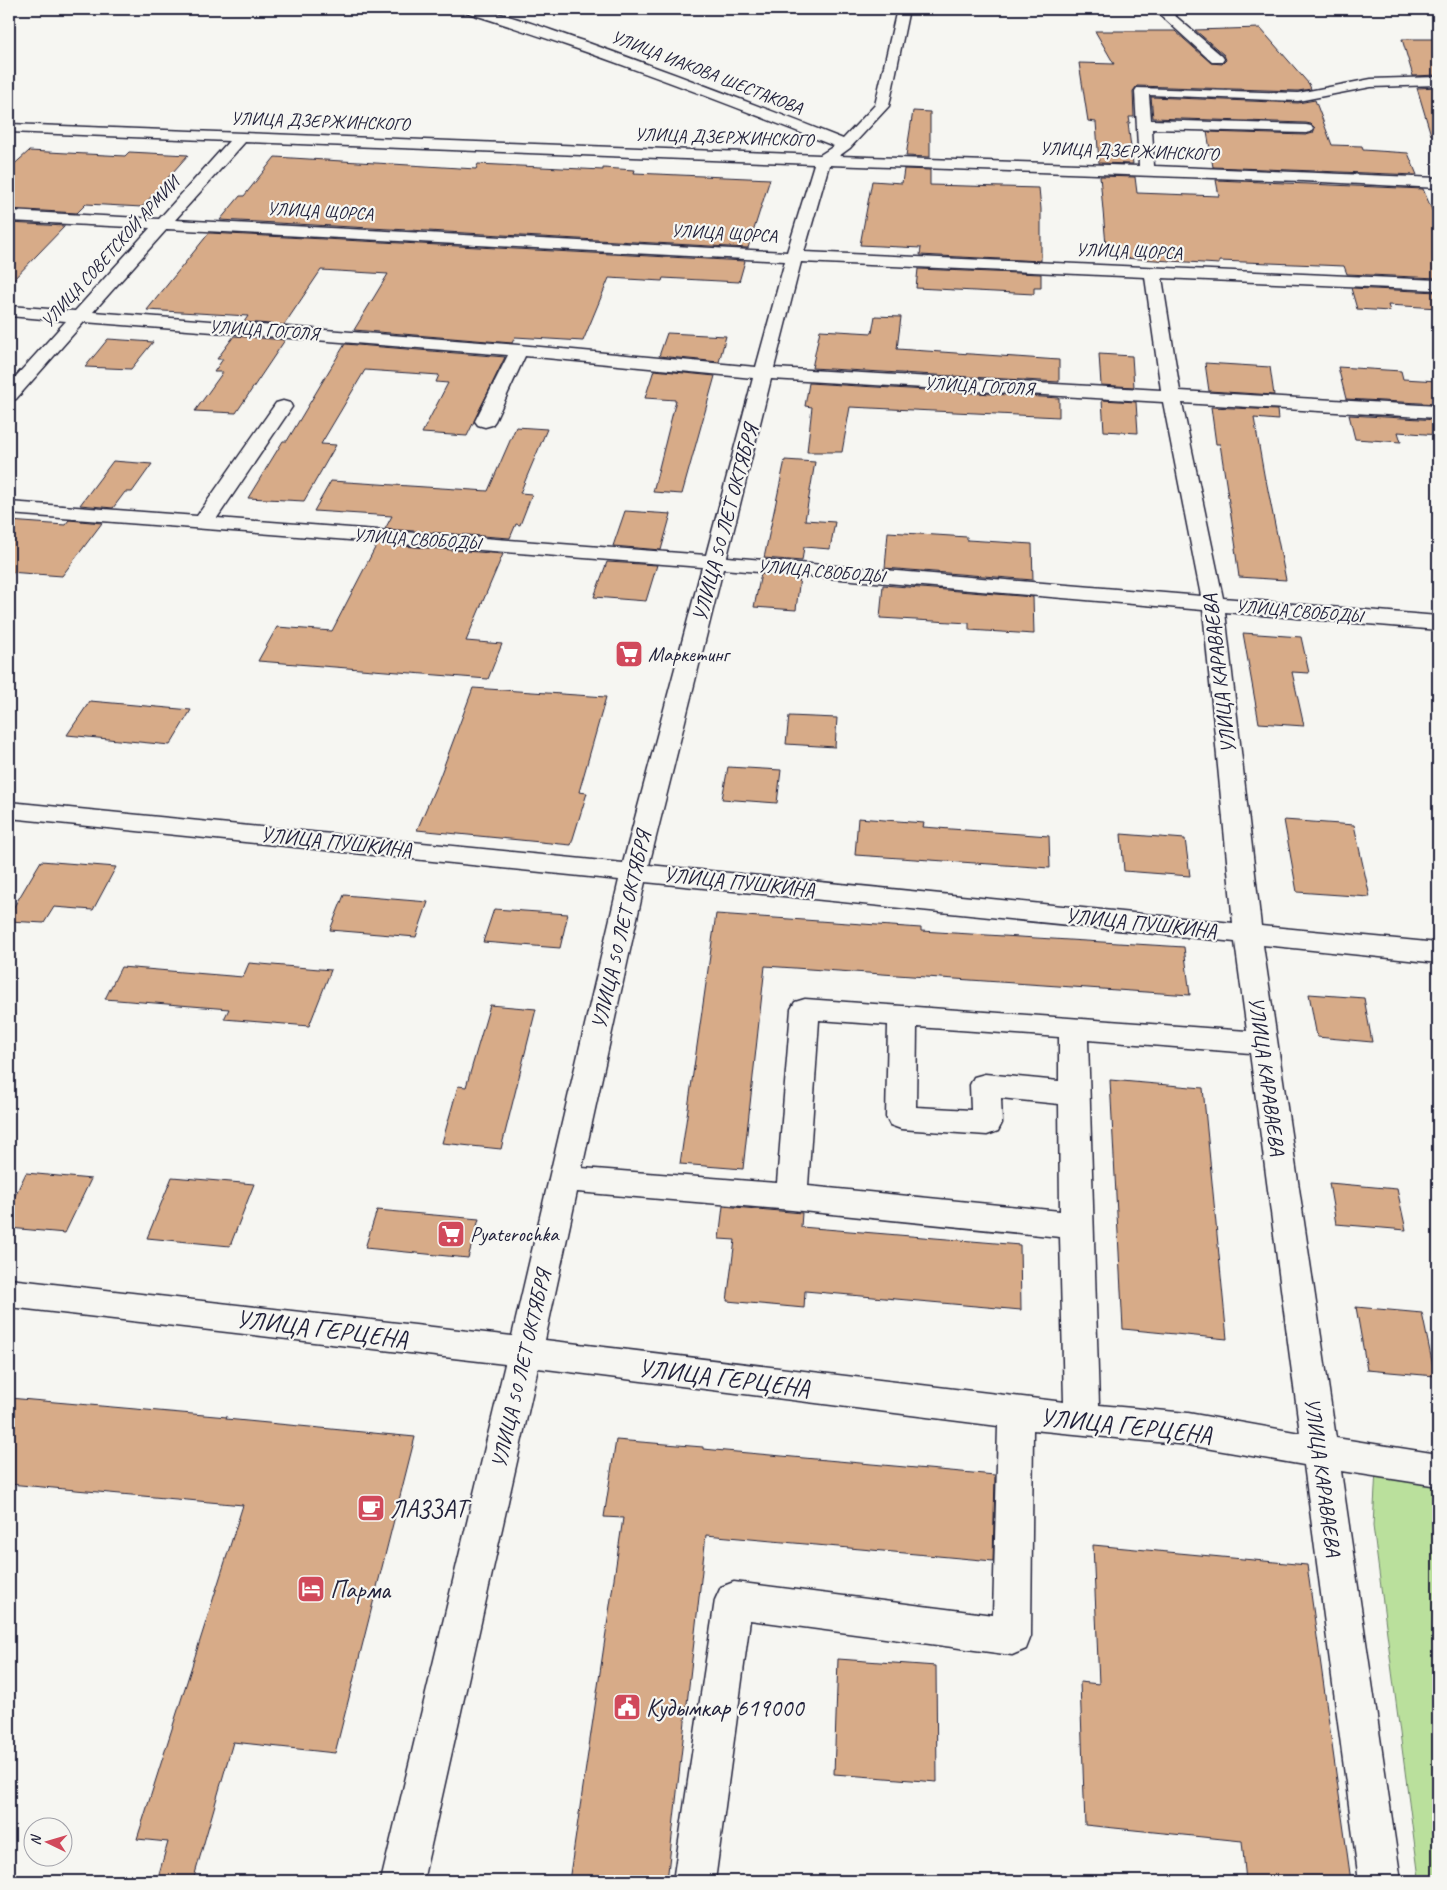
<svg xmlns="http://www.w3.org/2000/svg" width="1447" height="1890" viewBox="0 0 1447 1890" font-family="Caveat,sans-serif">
	<rect width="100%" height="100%" fill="#f6f6f2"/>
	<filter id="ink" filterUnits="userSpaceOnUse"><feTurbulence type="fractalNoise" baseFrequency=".02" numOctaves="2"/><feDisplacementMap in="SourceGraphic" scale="10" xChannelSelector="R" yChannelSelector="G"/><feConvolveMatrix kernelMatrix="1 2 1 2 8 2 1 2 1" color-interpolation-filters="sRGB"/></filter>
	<g filter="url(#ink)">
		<path fill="#bae09c" stroke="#6e816c" d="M1376,1469l62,9v403h-19v-3l-46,-352z"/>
		<path fill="#d7ab88" stroke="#22223b" d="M1260,28l49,56 2,5 -13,2 -161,-5 -4,5 1,26h-5l1,6h-2l5,41 -34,-1 -3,-41 -8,-1 -9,-58 35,1 -19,-33h80l36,32 11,1 4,-4 -2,-5 -29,-25z
			M1402,39h36v36l-25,1z
			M1438,87v47l-7,1 -14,-47z
			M1151,97l147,6 17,-3 17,45 30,1 1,4 45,3 9,22 -204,-8 -6,-35 99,3 7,-2 2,-5 -4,-4 -5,-1 -153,-5z
			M913,111l17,1v45l-24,-1z
			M29,151l96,5 4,-4 59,3 -46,52 -56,-3 -9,9 -68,-4v-40z
			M275,157l201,12 2,-5 125,6v-2l32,2 -1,3 136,6 -22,69 -528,-28 20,-24h4z
			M904,169l26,1v15l109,3 2,21v52l-121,-6 1,-7 -61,-3 12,-64 30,2z
			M1100,176l35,1 2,16 82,3 -3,-16 207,9 15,35v54l-91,-4 -3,-8 -125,-5v3l-112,-7z
			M9,223l56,3 -56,58z
			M209,233l536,28 -6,21 -76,-4 -1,3 -53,-3 -26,63 -68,-4 -3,6 -158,-13 34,-56 -67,-4 -37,55 -40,-3 4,-6 -101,-6z
			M918,269l123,5v14h-7v6l-118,-6z
			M1351,288l87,4v16l-50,-3 2,6 -33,-2z
			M875,316l26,1 -4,32 162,11v22l-247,-14 8,-38 52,3z
			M667,333l59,3 -7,26 -60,-6z
			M234,336l51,4 -49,73 -41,-2 28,-39h-9l9,-13h-6z
			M108,339l45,3 -22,27 -46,-2z
			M345,344l160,13 -38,79 -45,-3 26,-50 -12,-1 3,-7 -74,-5 -44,74 15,1 -32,56 -56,-3 35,-57h4z
			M1099,354l33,2 2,31 -33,-2z
			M1205,363l65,4 4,28 -65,-4z
			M1338,367l63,4 2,8 35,2v23l-92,-5z
			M654,370l61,6 -33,118 -29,-2 23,-92 -31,-2z
			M809,383l250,15v19l-209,-10 -8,45h-35l5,-45 -7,-1z
			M1102,400l34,2 2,31 -34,-2z
			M1211,407l66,3 1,10 -24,-2 11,62h1l20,100 -47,-3 -4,-29h1l-16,-104h-4z
			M1349,415l89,5v15l-40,-3 3,10 -46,-3z
			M516,427l31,2 -27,64 12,1 -12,31 -4,-1 -6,14 -125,-9 7,-13 -78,-5 17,-30 157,10z
			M785,460l30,2 -10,58 30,2 -5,27 -26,-2 -2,14 -38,-3z
			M113,461l39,3 -20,28h-7l-12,16 -33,-3z
			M625,511l46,3 -10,36 -48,-4z
			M69,520l33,3 -40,53 -53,-4v-51l56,4z
			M888,532l79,5v3l65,4 1,36 -148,-12z
			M377,544l126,10 -37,87 36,3 -14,35 -230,-18 19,-34 55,4z
			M607,562l50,3 -11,36 -52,-4z
			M761,574l39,3 -4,33 -42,-3z
			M883,585l150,12 1,37 -65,-4v-7l-89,-5z
			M1243,633l58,4 8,36 -17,-1 12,54 -45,-3z
			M473,688l133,9 -27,95 8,1 -16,52 -154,-15 22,-51z
			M90,701l101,9 -21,35 -103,-10z
			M789,716l48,2 -2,29 -49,-3z
			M728,767l53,3 -4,33 -55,-4z
			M858,818l66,5 -1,4 126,9 1,32 -195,-13z
			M1284,820l70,5 16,72 -73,-5z
			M1121,834l64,5 5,37 -66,-5z
			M41,861l75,6 -23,43 -39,-3 -10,16 -35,-2v-6z
			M344,895l84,7 -12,35 -86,-7z
			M494,909l74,5 -8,34 -77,-6z
			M716,914l205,14v3l263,16 6,48 -425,-29 -22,203 -63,-5z
			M249,963l82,7 -22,56 -85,-7 5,-10 -124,-10 16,-32 122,10z
			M1309,994l55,4 8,44 -55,-5z
			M490,1005l46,4 -35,140 -59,-6 16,-57 8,1z
			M1110,1080l93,8 24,251 -104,-10z
			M26,1173l65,6 -26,54 -56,-5v-20z
			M172,1177l82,7 -24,62 -83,-8z
			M1329,1183l68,6 9,41 -70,-6z
			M723,1206l79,7 -1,14 219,18 1,65 -216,-19 -1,17 -77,-7 8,-61 -16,-1z
			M377,1210l102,9 -11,39 -103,-10z
			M1356,1307l66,6 13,63 -68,-6z
			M9,1398l218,19 -1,2 189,18 -80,316 -102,-11 -40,139h-36l11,-39 -31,-3 106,-334 -234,-21z
			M616,1440l87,7v2l292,26 -2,86 -287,-26 -39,346h-98l54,-363 -19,-1z
			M1093,1545l214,20 44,316h-105l-4,-40 -157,-16 -5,-143 19,2z
			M838,1659l98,7 1,116 -103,-8z"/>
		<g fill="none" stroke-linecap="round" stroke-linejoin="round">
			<defs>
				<path id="minor" d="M463,9c38,0 83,20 120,32 87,31 174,64 260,98l32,-34 22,-96h12l-20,97 -39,42 -11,8 300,10 -4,-75 2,-3 161,5 73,-14 67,-2v8l-67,2 -73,14 -149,-6 2,25 155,5 5,1 2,3 -2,3 -5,1 -154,-4 2,37 284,12v10l-135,-7 -474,-16 -25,87 634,28v10l-276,-12 18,113 258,15v12l-256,-15 41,195 215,18v14l-213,-18 36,314 177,17v20l-175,-18 73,493 102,16v32l-97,-15 60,410h-42l-55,-416 -116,-20 -155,-15 -2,206 -5,13 -14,6 -262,-35 -35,261h-42l42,-281 6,-13 13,-5 259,33 5,-189 -460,-58 -115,513h-42l124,-517 -496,-57v-28l503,57 107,-456 -610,-62v-16l614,61 79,-296 -693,-53v-12l188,14 79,-113 7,-2 7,2 2,4 -75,111 489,37 47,-177 -228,-22 -30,65 -3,4 -7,2 -7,-2 -3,-4 33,-66 -424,-33 -68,77 -7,2v-17l57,-63 -57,-5v-10l66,5 75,-83 -141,-7v-10l150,8 70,-78 -220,-9v-8l811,31 14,-9c-122,-49 -244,-95 -369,-134zM245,142l569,22 -27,88 -612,-32zM167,229l618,32 -29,106 -237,-22 -426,-33zM801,262l344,15 16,113 -387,-22zM771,379l392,23 38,194 -474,-39zM723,569l480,41 30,313 -584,-58zM645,882l590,60 12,89 -442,-32 -10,3 -4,7 -14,174 -195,-15zM819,1020l69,5 -2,92 4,8 11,4 86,6 11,-4 4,-8 -1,-25 58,6 1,107 -252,-25zM917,1027l142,10v44l-74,-7 -11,3 -4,8 1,25 -55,-3zM1088,1040l162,13 50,380 -112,-20 -89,-8zM577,1192l215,18 268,27 4,165 -519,-62z
					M1154,9h13l55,47 2,3 -2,3h-10z"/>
			</defs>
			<use href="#minor" stroke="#22223b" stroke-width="3"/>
			<use href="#minor" fill="#f6f6f2" fill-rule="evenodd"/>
		</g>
	</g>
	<defs>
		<symbol id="supermarket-square" viewBox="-11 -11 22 22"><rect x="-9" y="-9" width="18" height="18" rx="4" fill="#d1495b" stroke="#f6f6f2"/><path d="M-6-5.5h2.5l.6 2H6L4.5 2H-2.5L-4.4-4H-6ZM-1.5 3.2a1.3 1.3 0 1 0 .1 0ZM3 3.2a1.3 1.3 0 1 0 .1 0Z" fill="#fff"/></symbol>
		<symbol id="cafe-square" viewBox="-11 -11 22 22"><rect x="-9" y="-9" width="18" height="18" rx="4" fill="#d1495b" stroke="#f6f6f2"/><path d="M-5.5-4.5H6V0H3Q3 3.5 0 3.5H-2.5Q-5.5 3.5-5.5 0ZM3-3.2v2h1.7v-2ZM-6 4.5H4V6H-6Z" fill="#fff"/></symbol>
		<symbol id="hotel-square" viewBox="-11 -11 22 22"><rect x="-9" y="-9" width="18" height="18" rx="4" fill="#d1495b" stroke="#f6f6f2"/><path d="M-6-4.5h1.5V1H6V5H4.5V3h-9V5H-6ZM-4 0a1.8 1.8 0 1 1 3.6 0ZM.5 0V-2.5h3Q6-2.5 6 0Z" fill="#fff"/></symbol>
		<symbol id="civic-square" viewBox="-11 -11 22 22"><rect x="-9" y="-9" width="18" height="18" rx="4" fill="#d1495b" stroke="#f6f6f2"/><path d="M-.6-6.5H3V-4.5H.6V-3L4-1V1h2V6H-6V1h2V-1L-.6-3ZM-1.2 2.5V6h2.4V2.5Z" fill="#fff"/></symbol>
	</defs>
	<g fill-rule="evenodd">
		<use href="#supermarket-square" x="613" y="638" width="32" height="32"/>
		<use href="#supermarket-square" x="435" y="1218" width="32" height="32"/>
		<use href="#cafe-square" x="355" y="1492" width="32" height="32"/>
		<use href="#hotel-square" x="295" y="1573" width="32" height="32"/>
		<use href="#civic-square" x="611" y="1691" width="32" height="32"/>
	</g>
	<g text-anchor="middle" stroke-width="4.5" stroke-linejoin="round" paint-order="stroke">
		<g font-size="18" fill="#22223b" stroke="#f6f6f2">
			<text transform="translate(707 72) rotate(21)" y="6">УЛИЦА ИАКОВА ШЕСТАКОВА</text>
			<text transform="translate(320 121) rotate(2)" y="6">УЛИЦА ДЗЕРЖИНСКОГО</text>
			<text transform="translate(724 137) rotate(2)" y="6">УЛИЦА ДЗЕРЖИНСКОГО</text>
			<text transform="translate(1129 151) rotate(2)" y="6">УЛИЦА ДЗЕРЖИНСКОГО</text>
			<text transform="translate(320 211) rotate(3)" y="6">УЛИЦА ЩОРСА</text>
			<text transform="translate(724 233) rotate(3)" y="6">УЛИЦА ЩОРСА</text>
			<text transform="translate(1129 251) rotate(2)" y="6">УЛИЦА ЩОРСА</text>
			<text transform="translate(110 252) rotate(-48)" y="6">УЛИЦА СОВЕТСКОЙ АРМИИ</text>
			<text transform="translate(264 330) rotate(4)" y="6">УЛИЦА ГОГОЛЯ</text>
			<text transform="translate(979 386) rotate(3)" y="6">УЛИЦА ГОГОЛЯ</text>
			<text transform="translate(417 539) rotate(4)" y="6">УЛИЦА СВОБОДЫ</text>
			<text transform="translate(821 571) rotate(5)" y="6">УЛИЦА СВОБОДЫ</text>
			<text transform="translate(1299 611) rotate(5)" y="6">УЛИЦА СВОБОДЫ</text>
		</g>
		<g font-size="21" fill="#22223b" stroke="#f6f6f2">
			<text transform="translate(725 523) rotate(-75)" y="7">УЛИЦА 50 ЛЕТ ОКТЯБРЯ</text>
			<text transform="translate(1219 674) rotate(-97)" y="7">УЛИЦА КАРАВАЕВА</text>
			<text transform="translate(336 842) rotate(6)" y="7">УЛИЦА ПУШКИНА</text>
			<text transform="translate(739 882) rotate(6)" y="7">УЛИЦА ПУШКИНА</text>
			<text transform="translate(1141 923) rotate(6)" y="7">УЛИЦА ПУШКИНА</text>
			<text transform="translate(621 930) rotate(-77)" y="7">УЛИЦА 50 ЛЕТ ОКТЯБРЯ</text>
			<text transform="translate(1267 1076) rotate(82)" y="7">УЛИЦА КАРАВАЕВА</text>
			<text transform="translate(521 1369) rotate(-77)" y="7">УЛИЦА 50 ЛЕТ ОКТЯБРЯ</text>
			<text transform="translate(1323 1477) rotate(82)" y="7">УЛИЦА КАРАВАЕВА</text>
		</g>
		<g font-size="21" fill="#22223b" stroke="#f6f6f2" text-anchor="start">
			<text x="648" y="661">Маркетинг</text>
			<text x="470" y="1241">Pyaterochka</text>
		</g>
		<g font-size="25" fill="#22223b" stroke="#f6f6f2">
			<text transform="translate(322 1328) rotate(7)" y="9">УЛИЦА ГЕРЦЕНА</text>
			<text transform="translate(724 1377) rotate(7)" y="9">УЛИЦА ГЕРЦЕНА</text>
			<text transform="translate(1126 1425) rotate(6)" y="9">УЛИЦА ГЕРЦЕНА</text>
		</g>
		<g font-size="25" fill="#22223b" stroke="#f6f6f2" text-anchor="start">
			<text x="390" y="1517">ЛАЗЗАТ</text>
			<text x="330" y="1598">Парма</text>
			<text x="646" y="1716">Кудымкар 619000</text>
		</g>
	</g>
	<rect width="1447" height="1890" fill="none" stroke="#f6f6f2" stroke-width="30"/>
	<rect x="15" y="15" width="1417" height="1860" fill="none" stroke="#22223b" stroke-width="2" filter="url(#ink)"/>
	<g transform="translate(48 1842) rotate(275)"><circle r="24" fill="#f6f6f2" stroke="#a1a1a9"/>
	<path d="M0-4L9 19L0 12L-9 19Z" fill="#d1495b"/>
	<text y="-8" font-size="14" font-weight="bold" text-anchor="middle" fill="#22223b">N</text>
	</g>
</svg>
